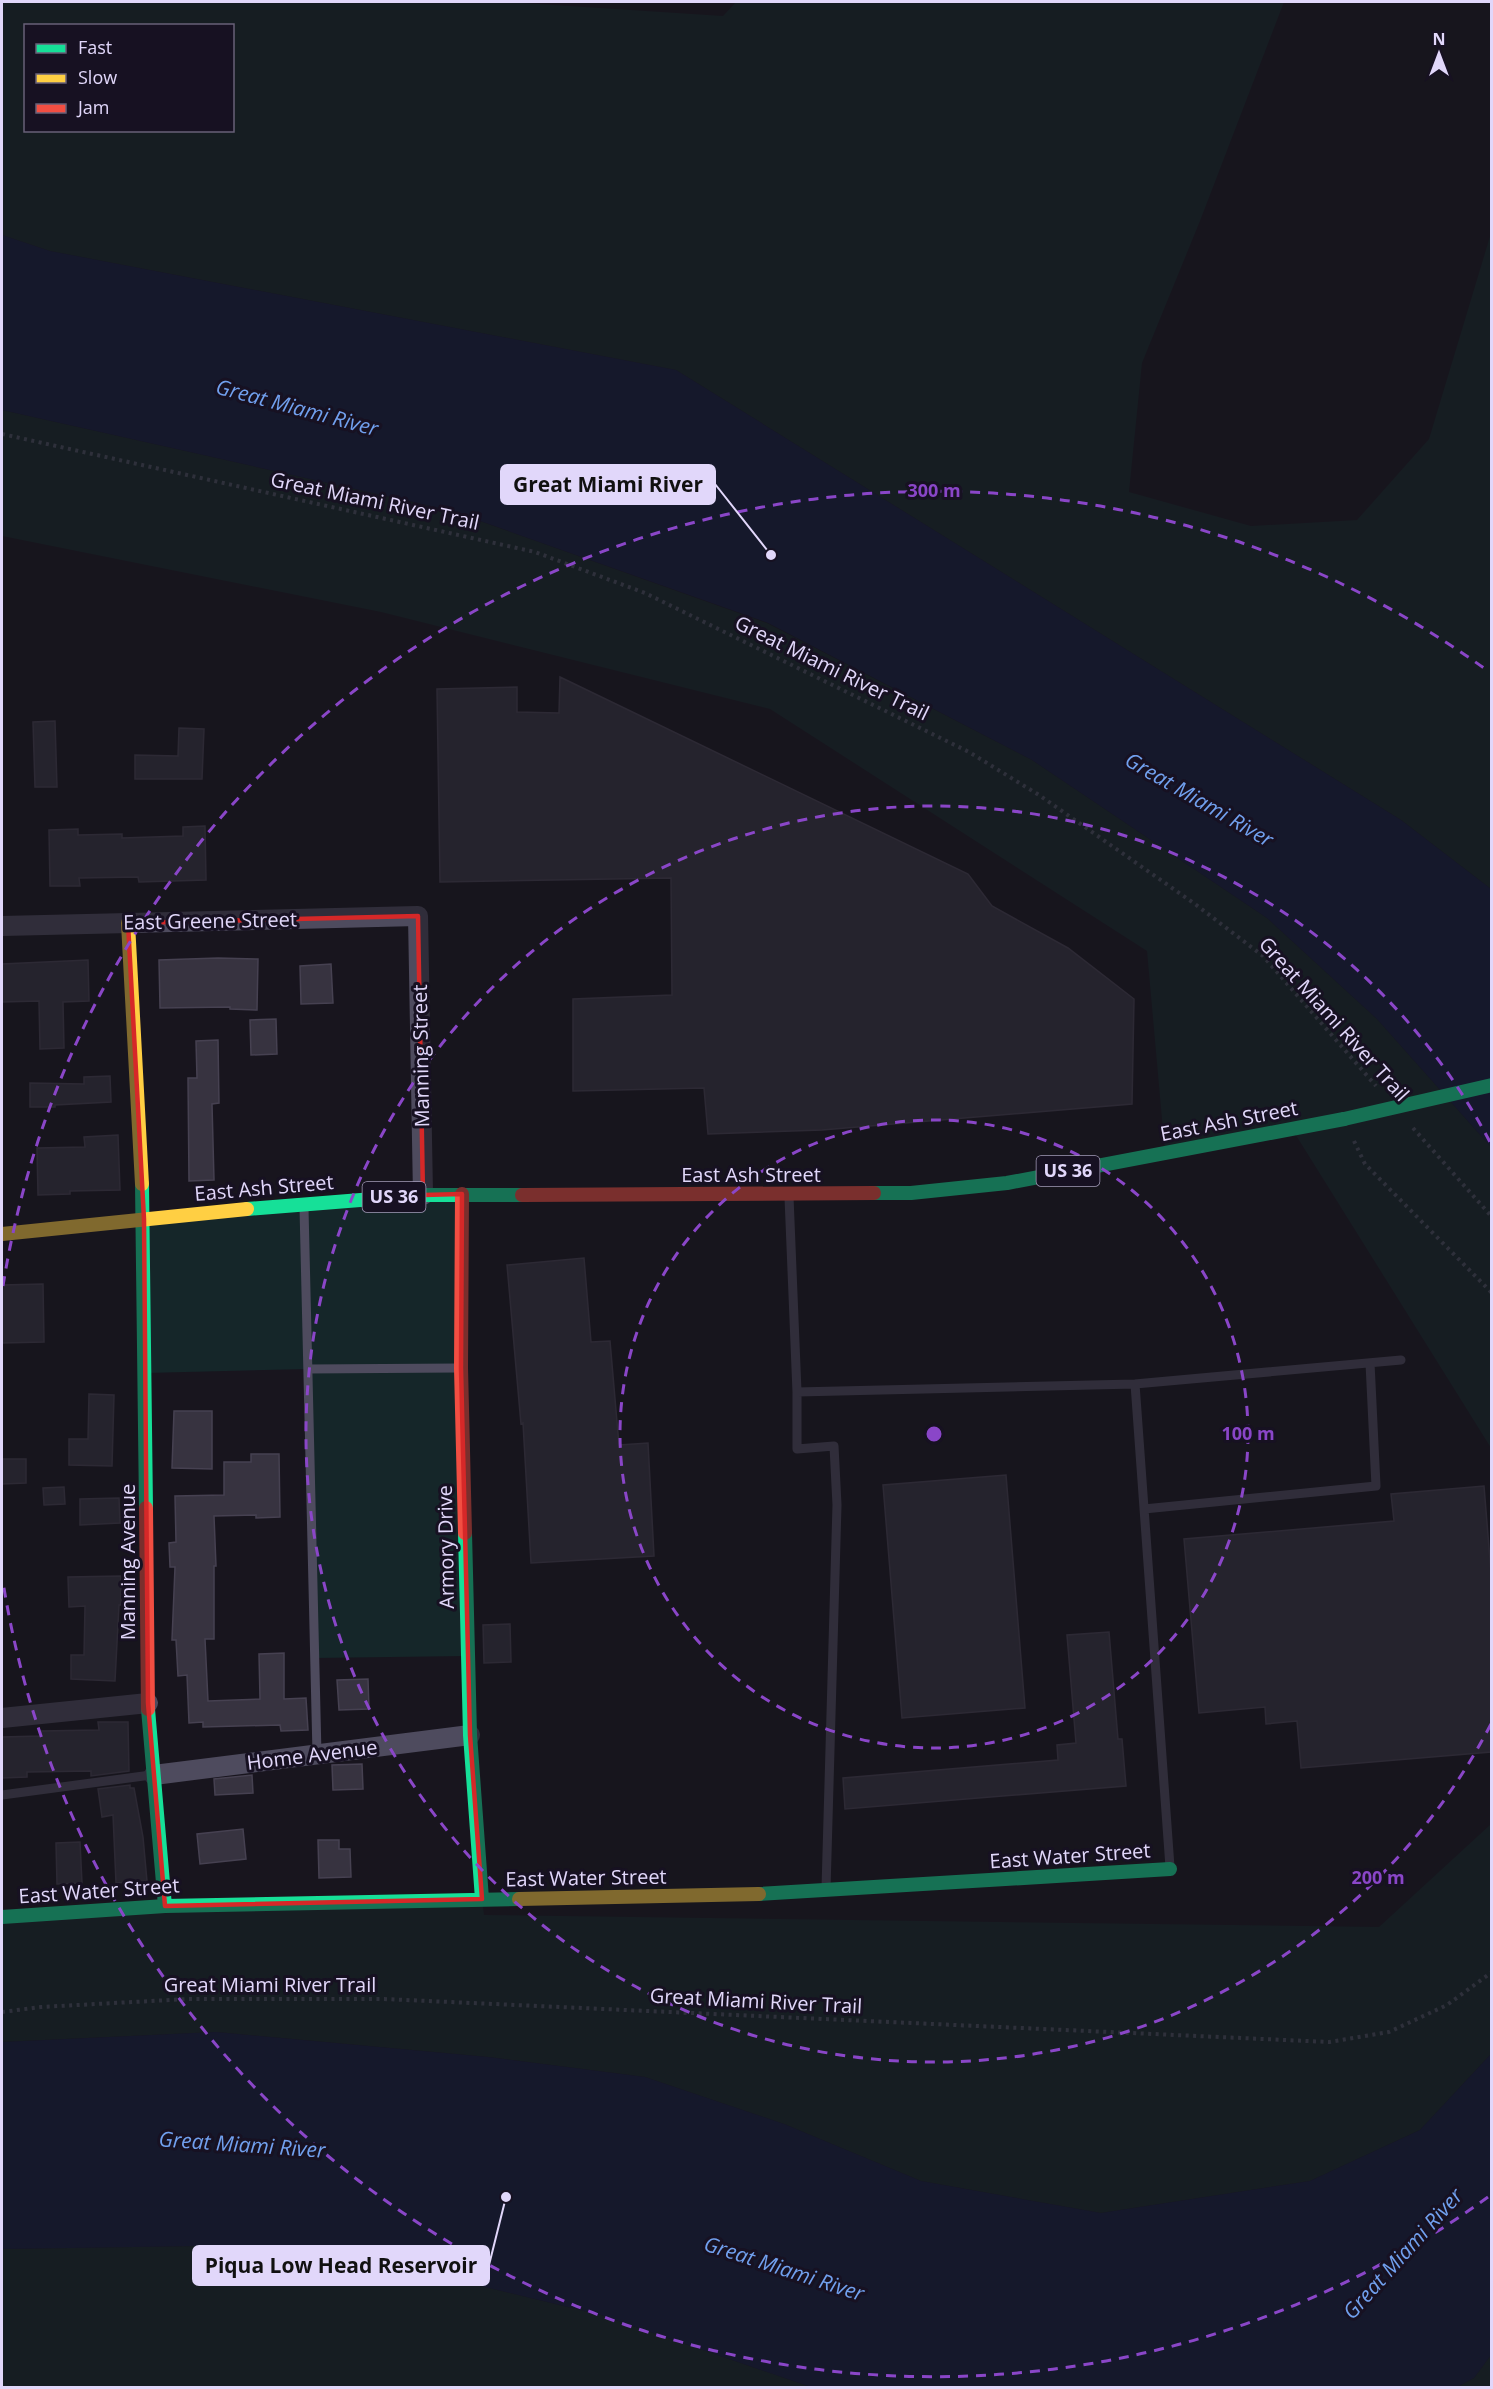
<svg xmlns="http://www.w3.org/2000/svg" width="1493" height="2389" viewBox="0 0 1493 2389" font-family="'Open Sans',sans-serif">
	<rect width="100%" height="100%" fill="#18151e"/>
	<path fill="#152629" fill-rule="evenodd" d="M2,2h505l216,14 13,-14h548l-84,219 -58,142 -13,129 122,34 106,-6 72,-81 62,-206v656l-90,-69 -725,-450 -626,-119 -48,-16zM26,26h206v104h-206z
		M2,410l447,100 318,113 265,137 235,158 110,101 114,128v301l-199,-319 -127,24 -18,-202 -377,-242 -389,-97 -379,-76z
		M462,1194l6,462 -153,2 -7,-289 -162,4 -2,-154z
		M1491,1824v230l-71,76 -110,51 -209,32 -180,-32 -137,-57 -139,-47 -157,-20 -272,-25 -214,10v-125l480,-18 2,16 895,12z
		M198,2246l233,28 170,41 207,71 10,1h-816v-138z
		M1491,2355v32l-36,1 19,-10z"/>
	<path fill="#131b3d" d="M2,235l48,16 626,119 725,450 90,69v258l-114,-128 -110,-101 -235,-158 -264,-137 -319,-113 -447,-100z
		M216,2032l272,25 157,20 139,47 137,57 180,32 209,-32 110,-51 71,-76v301l-17,23 -19,10 -637,-1 -10,-1 -207,-71 -170,-41 -233,-28 -196,3v-207z"/>
	<path fill="#373340" stroke="#464151" stroke-width="1.5" d="M560,677l408,197 24,32 76,42 66,51 -2,105 -310,26 -114,4 -4,-46 -131,3v-92l99,-4 -1,-117 -231,4 -3,-193 80,-2v25l42,1z
		M55,721l2,66h-22l-2,-65z
		M179,728l25,1 -2,50h-67v-24l43,1z
		M205,826l1,54 -67,2 -1,-5 -59,1 1,8h-30l-1,-56 29,-1v6l44,-1v4l61,-2v-9z
		M218,958l40,1 -1,51 -27,-1v-2l-70,1 -1,-48z
		M88,960l1,41 -26,1 1,46 -24,1 -1,-48 -37,1v-38z
		M331,964l2,39 -32,1 -1,-38z
		M276,1019l1,35 -26,1 -1,-35z
		M218,1040l1,63 -7,1 2,76 -25,1 -1,-103h9l-1,-37z
		M110,1076l1,26 -56,3v2h-25v-24l54,1v-7z
		M118,1135l2,55 -50,1v3l-32,1 -1,-47 48,-1 -1,-10z
		M584,1258l7,84 19,-1 9,104 29,-2 6,113 -123,7 -8,-140 -2,1 -14,-159z
		M43,1284l1,58 -42,1v-58z
		M89,1394l25,1 -2,71 -43,-1v-26h19z
		M174,1411h38v58l-40,-1z
		M251,1454h28l1,63 -24,1v-3l-42,1 2,50h-2v73h-9l3,62 52,-2 -1,-45 25,-1v46l22,-1 2,32 -27,1 -1,-6 -77,2v-5l-14,1 -2,-48 -9,1 -2,-36h-4l3,-73h-5l-1,-24 7,-1 -1,-46 49,-1v-33h27z
		M2,1459h24v24l-24,1z
		M1006,1475l19,233 -123,10 -19,-233z
		M1484,1486l7,86v180l-190,16 -4,-47 -31,3 -1,-17 -66,6 -15,-174 210,-18 -3,-27z
		M64,1487l1,17 -21,1 -1,-17z
		M119,1498l1,25 -40,2v-26z
		M121,1576v29h-2l-4,76 -44,-2v-24h13l1,-49 -16,1 -1,-30z
		M510,1624l1,38 -27,1 -1,-38z
		M1109,1632l9,107h4l4,47 -281,23 -2,-31 215,-18 -1,-15 19,-2 -9,-108z
		M368,1679l1,30 -30,1 -2,-30z
		M98,1722h30l1,49 -38,5v-5l-64,1v5l-25,1v-41l39,-1v-5l58,-1z
		M362,1764l1,25 -30,1 -1,-25z
		M252,1775l1,18 -38,2 -1,-16z
		M130,1785v3h4l9,49 4,44 -31,2 -3,-68 -11,2 -4,-28z
		M243,1829l3,30 -46,5 -3,-30z
		M318,1840h21v9h11l1,28 -32,1z
		M80,1842l2,41 -25,1 -1,-41z"/>
	<g fill="none" stroke-linecap="round" stroke-linejoin="round">
		<path stroke="#4b515f" stroke-width="4" stroke-dasharray="3 4.5" stroke-linecap="butt" d="M2,434l533,118 110,41 324,159 70,43 156,109 68,52 113,130
			M1413,1128l79,89
			M1354,1141l11,23 127,129
			M2,2012l39,-5 147,-8h196l945,43 60,-10 58,-27 45,-33"/>
		<path stroke="#4e4b5e" stroke-width="9" d="M789,1197l8,195v57l37,-3 3,59 -11,384
			M304,1208l13,546
			M308,1369l150,-1
			M1135,1384l35,483
			M797,1392l338,-8 266,-24
			M1144,1509l232,-23 -6,-123
			M2,1795l149,-20"/>
		<path stroke="#4e4b5e" stroke-width="20" d="M2,926l416,-10 5,279
			M2,1718l146,-15
			M154,1775l316,-40"/>
		<path stroke="#16e098" stroke-width="14" d="M142,1184l4,324
			M874,1193h37l96,-10 337,-64
			M247,1209l176,-14h99
			M465,1533l5,202 12,164
			M148,1709l17,197
			M759,1894l411,-25
			M2,1917l163,-11 354,-7"/>
		<path stroke="#ffcf43" stroke-width="14" d="M128,923l14,261
			M2,1234l245,-25
			M519,1899l240,-5"/>
		<path stroke="#f24e42" stroke-width="14" d="M462,1194l-1,174 4,165
			M522,1195l352,-2
			M146,1508l2,201"/>
		<path stroke="#16e098" stroke-width="14" d="M1344,1119l148,-34"/>
	</g>
	<path d="M0 0H1493V2389H0ZM418,916l5,279 39,-1 -1,174 9,367 12,164 -317,7 -17,-203 -4,-484 -16,-296z" fill="#18151e" fill-opacity=".55" fill-rule="evenodd"/>
	<path fill="none" stroke="#d62828" stroke-width="4.5" stroke-linejoin="round" d="M418,916l5,279 39,-1 -1,174 9,367 12,164 -317,7 -17,-203 -4,-484 -16,-296z"/>
	<g fill="none" stroke="#8a46c8" stroke-width="3" stroke-dasharray="10 8">
		<circle cx="934" cy="1434" r="314"/>
		<path d="M1491 1724A628 628 0 1 1 1491 1144"/>
		<path d="M1488 2197A943 943 0 0 1 3 1582M3 1286A943 943 0 0 1 1488 671"/>
	</g>
	<g text-anchor="middle" stroke-width="6" stroke-linejoin="round" paint-order="stroke">
		<g fill="#171122" stroke="#a49cb9" stroke-width="1.5">
			<rect x="1036.5" y="1156" width="63" height="30" rx="4.5"/>
			<rect x="362.5" y="1182" width="63" height="30" rx="4.5"/>
		</g>
		<g font-size="18" font-weight="bold" fill="#e1d7fa">
			<text x="1068" y="1177">US 36</text>
			<text x="394" y="1203">US 36</text>
		</g>
		<g font-size="20" fill="#e1d7fa" stroke="#171122">
			<text transform="translate(375 501) rotate(12)" y="7">Great Miami River Trail</text>
			<text transform="translate(832 668) rotate(26)" y="7">Great Miami River Trail</text>
			<text transform="translate(210 921) rotate(-1)" y="7">East Greene Street</text>
			<text transform="translate(1334 1019) rotate(48)" y="7">Great Miami River Trail</text>
			<text transform="translate(421 1056) rotate(-91)" y="7">Manning Street</text>
			<text transform="translate(1229 1121) rotate(-11)" y="7">East Ash Street</text>
			<text x="751" y="1182">East Ash Street</text>
			<text transform="translate(264 1188) rotate(-5)" y="7">East Ash Street</text>
			<text transform="translate(446 1547) rotate(-91)" y="7">Armory Drive</text>
			<text transform="translate(128 1562) rotate(-90)" y="7">Manning Avenue</text>
			<text transform="translate(312 1755) rotate(-7)" y="7">Home Avenue</text>
			<text transform="translate(1070 1856) rotate(-4)" y="7">East Water Street</text>
			<text transform="translate(586 1878) rotate(-1)" y="7">East Water Street</text>
			<text transform="translate(99 1891) rotate(-4)" y="7">East Water Street</text>
			<text x="270" y="1992">Great Miami River Trail</text>
			<text transform="translate(756 2001) rotate(3)" y="7">Great Miami River Trail</text>
		</g>
		<g font-size="21" font-style="italic" fill="#71a0ee" stroke="#171122">
			<text transform="translate(297 408) rotate(15)" y="7">Great Miami River</text>
			<text transform="translate(1199 800) rotate(30)" y="7">Great Miami River</text>
			<text transform="translate(242 2145) rotate(4)" y="7">Great Miami River</text>
			<text transform="translate(1403 2254) rotate(-48)" y="7">Great Miami River</text>
			<text transform="translate(784 2269) rotate(18)" y="7">Great Miami River</text>
		</g>
	</g>
	<circle cx="934" cy="1434" r="9" fill="#8a46c8" stroke="#171122" stroke-width="3"/>
	<g font-size="18" text-anchor="middle" font-weight="bold" fill="#8a46c8" stroke="#171122" stroke-width="6" stroke-linejoin="round" paint-order="stroke">
		<text x="934" y="497">300 m</text>
		<text x="1248" y="1440">100 m</text>
		<text x="1378" y="1884">200 m</text>
	</g>
	<path fill="none" stroke="#e1d7fa" stroke-width="2" d="M771 555L715 484M506 2197L489 2265"/>
	<g fill="#e1d7fa" stroke="#171122" stroke-width="2">
		<circle cx="771" cy="555" r="6"/>
		<circle cx="506" cy="2197" r="6"/>
	</g>
	<g fill="#e1d7fa" stroke="#e1d7fa" stroke-width="2">
		<rect x="501" y="465" width="214" height="39" rx="6"/>
		<rect x="193" y="2246" width="296" height="39" rx="6"/>
	</g>
	<g font-size="21" text-anchor="middle" font-weight="bold" fill="#111">
		<text x="608" y="492">Great Miami River</text>
		<text x="341" y="2273">Piqua Low Head Reservoir</text>
	</g>
	<rect width="1493" height="2389" fill="none" stroke="#e1d7fa" stroke-width="6"/>
	<rect x="24" y="24" width="210" height="108" fill="#171122" stroke="#686078" stroke-width="1.5"/>
	<rect x="36" y="44" width="30" height="9" fill="#16e098" stroke="#686078" stroke-width="1.5"/>
	<text x="78" y="54" font-size="18" fill="#e1d7fa">Fast</text>
	<rect x="36" y="74" width="30" height="9" fill="#ffcf43" stroke="#686078" stroke-width="1.5"/>
	<text x="78" y="84" font-size="18" fill="#e1d7fa">Slow</text>
	<rect x="36" y="104" width="30" height="9" fill="#f24e42" stroke="#686078" stroke-width="1.5"/>
	<text x="78" y="114" font-size="18" fill="#e1d7fa">Jam</text>
	<g transform="translate(1439 54)" stroke="#171122" stroke-width="4.5" paint-order="stroke">
	<path d="M0-4.5L10 22L0 15L-10 22Z" fill="#e1d7fa"/>
	<text y="-9" font-size="16" font-weight="bold" text-anchor="middle" fill="#e1d7fa">N</text>
	</g>
</svg>
